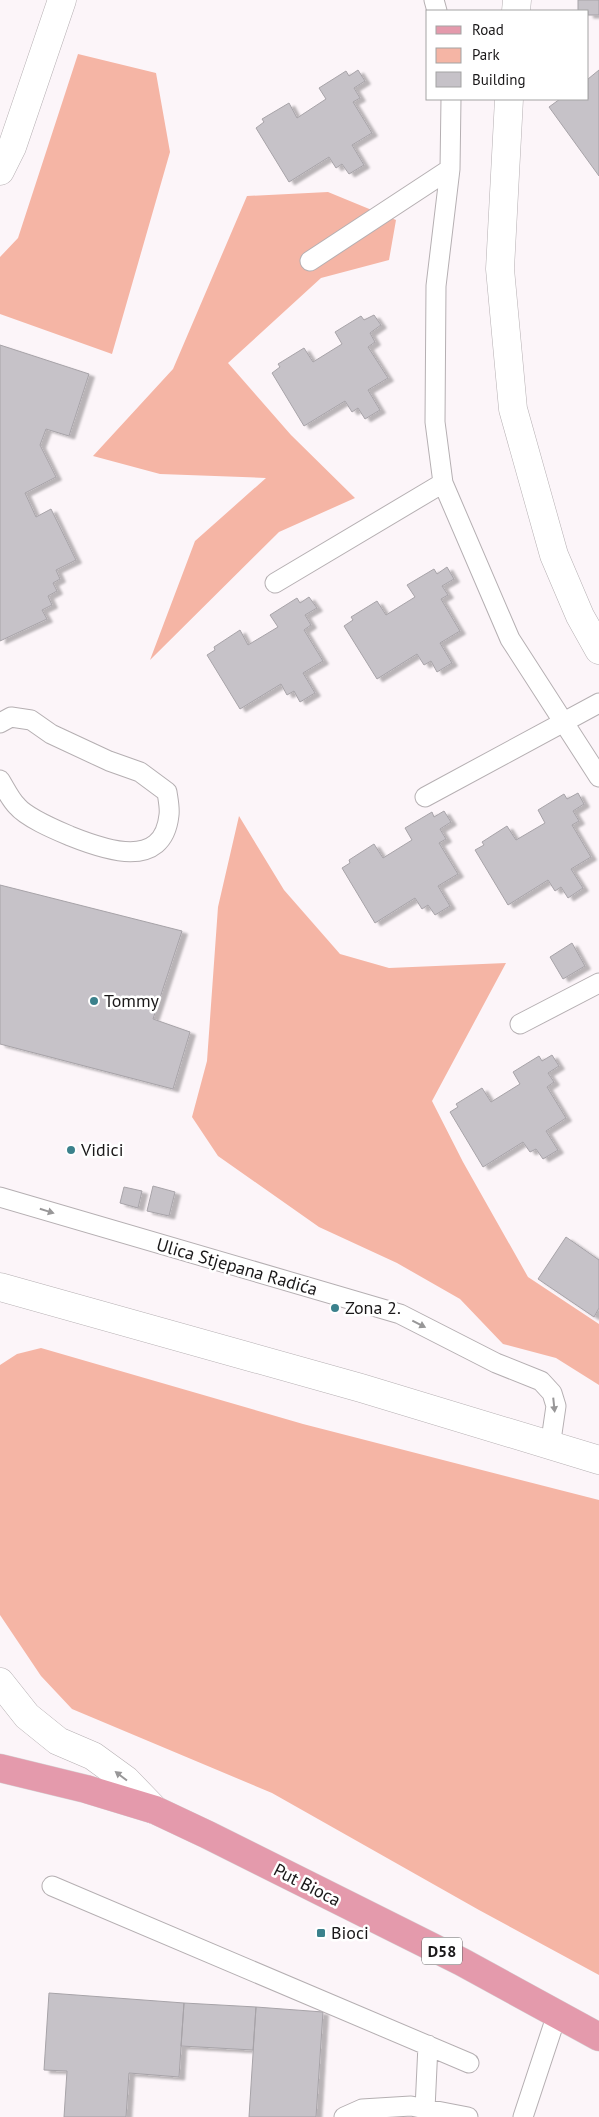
<svg xmlns="http://www.w3.org/2000/svg" width="599" height="2117" viewBox="0 0 599 2117" font-family="'PT Sans',sans-serif">
	<defs>
		<filter id="shadow"><feDropShadow dx="5.5" dy="3" stdDeviation="1" flood-color="#0004"/></filter>
	</defs>
	<rect width="100%" height="100%" fill="#fcf5f9"/>
	<path fill="#f5b5a5" d="M78,54l78,19 14,79 -58,202 -112,-40v-57l18,-19z
		M328,192l68,28 -7,40 -68,18 -93,85 63,72 64,63 -76,34 -129,128 45,-119 71,-63 -106,-4 -67,-18 80,-87 74,-173z
		M239,816l45,74 56,64 49,14 117,-5 -74,138 31,61 65,115 71,47v61l-43,-27 -53,-14 -43,-45 -63,-36 -78,-36 -101,-71 -26,-39 15,-56 11,-154z
		M41,1348l262,76 296,76v475l-120,-65 -207,-117 -200,-84 -31,-33 -41,-61v-250l17,-11z"/>
	<path fill="#c6c2c8" stroke="#a7a3a8" filter="url(#shadow)" d="M578,0h21v15h-11v-4h-10z
		M358,70l7,11 -11,7 6,10 -7,4 19,31 -20,12 12,20 -15,9 -7,-10 -6,4 -7,-11 -40,25 -33,-54 8,-6 -2,-3 27,-16 8,15 29,-19 -7,-11 27,-17 3,5z
		M599,70v106l-50,-69 11,-8h28v-20z
		M374,315l7,10 -11,8 5,9 -7,5 20,31 -20,12 12,20 -15,9 -7,-11 -6,4 -7,-11 -41,25 -32,-53 8,-6 -2,-3 26,-16 9,14 29,-18 -7,-12 26,-16 3,4z
		M0,345l89,29 -20,62 -23,-7 -6,16 16,32 -31,16 11,24 15,-8 25,51 -20,10 4,9 -7,4 4,8 -9,5 4,9 -10,5 5,9 -47,22z
		M447,567l7,12 -12,7 6,9 -7,4 19,32 -20,12 12,20 -15,9 -6,-11 -7,4 -7,-11 -40,25 -33,-53 9,-6 -2,-3 26,-16 9,14 29,-18 -8,-12 27,-16 3,5z
		M309,597l8,11 -12,7 6,10 -7,5 19,31 -20,12 12,20 -15,9 -6,-11 -7,4 -6,-11 -41,25 -33,-54 8,-5 -1,-3 26,-17 8,15 30,-18 -8,-12 27,-17 3,5z
		M578,793l6,11 -11,7 6,10 -7,4 19,32 -20,12 12,19 -15,10 -7,-11 -6,4 -7,-11 -40,25 -33,-55 9,-5 -2,-3 25,-16 9,14 29,-17 -7,-13 26,-16 3,5z
		M444,811l7,11 -11,7 6,10 -7,4 19,31 -20,12 12,20 -15,9 -7,-10 -6,4 -7,-11 -40,25 -33,-55 8,-5 -1,-3 25,-16 9,14 29,-18 -7,-12 27,-16 2,5z
		M0,885l182,46 -29,88 37,13 -17,57 -173,-45z
		M572,943l13,23 -22,13 -13,-22z
		M552,1055l7,11 -11,7 6,9 -7,5 19,31 -20,13 12,19 -15,9 -7,-10 -6,3 -7,-10 -40,25 -33,-55 8,-5 -2,-3 26,-16 9,14 29,-18 -7,-12 26,-16 3,5z
		M153,1186l22,6 -6,24 -22,-5z
		M124,1187l18,4 -4,17 -18,-5z
		M566,1237l33,23v48l-5,9 -56,-38z
		M49,1993l135,10 -5,74 -50,-4 -3,44h-62l3,-46 -23,-1z
		M184,2003l72,4 -3,43 -72,-4z
		M256,2007l67,5 -7,105h-67z"/>
	<g fill="none" stroke-linecap="round" stroke-linejoin="round">
		<defs>
			<path id="service" d="M434,0l3,11
				M451,99l-1,70 -14,117 -1,136 8,61 67,156 89,138
				M310,261l140,-92
				M275,583l168,-100
				M0,723l11,-6 20,3 20,14 58,27 31,11 27,20c1,7 3,16 2,23 -6,56 -64,35 -99,21 -14,-6 -43,-18 -53,-30 -7,-7 -12,-18 -17,-26
				M425,797l174,-94
				M520,1024l79,-41
				M0,1197l400,117 96,49 45,18 11,12 4,13 -6,41
				M52,1886l417,177
				M425,2109l3,-64
				M344,2117l18,-8 49,-3 57,11
				M523,2117l34,-103"/>
			<path id="minor" d="M516,11l1,-11
				M509,99l-9,170 13,140 41,146 26,61 19,34
				M0,171l12,-24 50,-147
				M0,1287l361,101 238,72"/>
			<path id="secondary" d="M0,1682l27,34 31,25 35,15 33,24 29,30"/>
			<path id="primary" d="M0,1768l86,21 69,21 53,25 254,127 137,75"/>
		</defs>
		<use href="#service" stroke="#b5afb2" stroke-width="21"/>
		<use href="#minor" stroke="#b5afb2" stroke-width="29"/>
		<use href="#secondary" stroke="#b5afb2" stroke-width="29"/>
		<use href="#primary" stroke="#d6d5d6" stroke-width="29"/>
		<use href="#service" stroke="#fff" stroke-width="19"/>
		<use href="#minor" stroke="#fff" stroke-width="28"/>
		<use href="#secondary" stroke="#fff" stroke-width="28"/>
		<use href="#primary" stroke="#e49aac" stroke-width="28"/>
	</g>
	<defs><path id="oneway-solid" d="M-6-.8H1V-3.2L6.5 0L1 3.2V.8H-6Z" transform="scale(1.25)"/></defs>
	<g fill="#989798">
		<use href="#oneway-solid" transform="translate(47 1211) rotate(17)"/>
		<use href="#oneway-solid" transform="translate(419 1324) rotate(27)"/>
		<use href="#oneway-solid" transform="translate(554 1405) rotate(84)"/>
		<use href="#oneway-solid" transform="translate(121 1776) rotate(-143)"/>
	</g>
	<g fill="#3b818c" stroke="#fff" stroke-width="2">
		<circle cx="94" cy="1001" r="5"/>
		<circle cx="71" cy="1150" r="5"/>
		<circle cx="335" cy="1308" r="5"/>
		<rect x="316" y="1928" width="10" height="10" rx="2.5"/>
	</g>
	<g text-anchor="middle" stroke-width="5" stroke-linejoin="round" paint-order="stroke">
		<rect fill="#fff" stroke="#5f5d5e" stroke-width="1" x="422" y="1937.5" width="40" height="27" rx="4"/>
		<g font-size="16" font-weight="bold" fill="#1a1819">
			<text x="442" y="1957">D58</text>
		</g>
		<g font-size="18" fill="#1a1819" stroke="#fff" text-anchor="start">
			<text x="104" y="1007">Tommy</text>
			<text x="81" y="1156">Vidici</text>
			<text x="345" y="1314">Zona 2.</text>
			<text x="331" y="1939">Bioci</text>
		</g>
		<g font-size="18" fill="#1a1819" stroke="#fff">
			<text transform="translate(237 1267) rotate(16)" y="6">Ulica Stjepana Radića</text>
			<text transform="translate(307 1885) rotate(27)" y="6">Put Bioca</text>
		</g>
	</g>
	<rect x="426" y="10" width="162" height="90" fill="#ffffff" stroke="#a3a3a3"/>
	<rect x="436" y="26" width="25" height="8" fill="#e49aac" stroke="#a3a3a3"/>
	<text x="472" y="35" font-size="15" fill="#1a1819">Road</text>
	<rect x="436" y="48" width="25" height="15" fill="#f5b5a5" stroke="#a3a3a3"/>
	<text x="472" y="60" font-size="15" fill="#1a1819">Park</text>
	<rect x="436" y="72" width="25" height="15" fill="#c6c2c8" stroke="#a3a3a3"/>
	<text x="472" y="85" font-size="15" fill="#1a1819">Building</text>
</svg>
